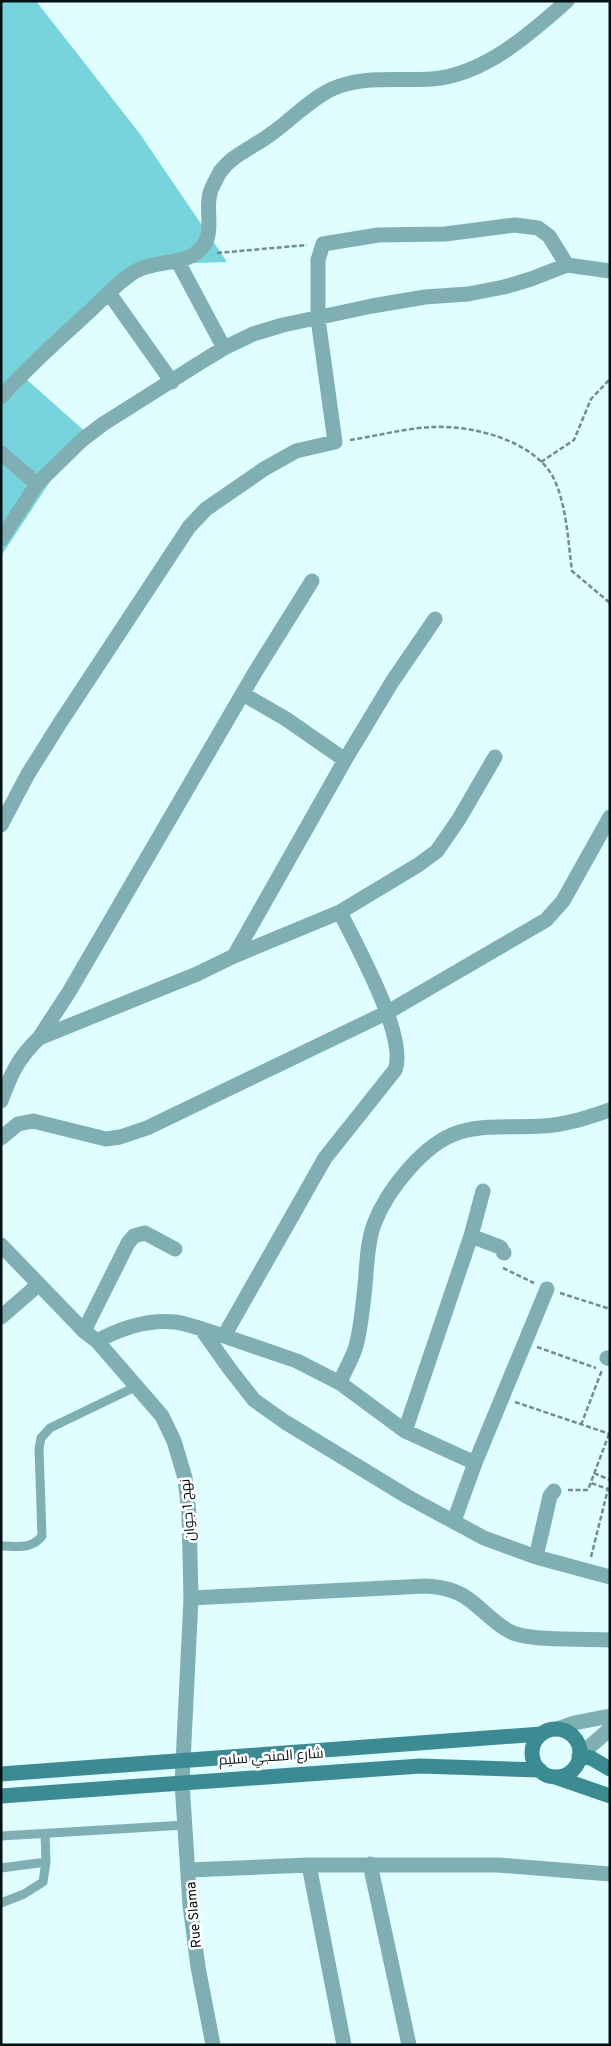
<svg xmlns="http://www.w3.org/2000/svg" width="611" height="2046" viewBox="0 0 611 2046" font-family="Overpass,Cairo,sans-serif">
	<rect width="100%" height="100%" fill="#e0fdff"/>
	<path fill="#77d4dc" d="M1,1h35l104,133 87,128 -65,2 -62,36 -75,78 64,57 -38,45 -50,76z"/>
	<g fill="none" stroke-linecap="round" stroke-linejoin="round">
		<path stroke="#758b8d" stroke-width="2.5" stroke-dasharray="5 2.5" stroke-linecap="butt" d="M217,253l90,-8
			M350,440c27,-4 56,-12 83,-13 40,-2 104,14 122,54 12,28 13,60 17,90l38,32
			M541,462l33,-22 17,-41 19,-20
			M503,1268l31,15
			M560,1293l50,16
			M537,1347l59,21
			M515,1402l95,32
			M581,1425l21,-55
			M594,1473l16,7
			M568,1490h20l21,-56
			M591,1557l17,-68 -17,-6"/>
		<path stroke="#7fafb3" stroke-width="9" d="M1,1546c16,0 30,4 41,-10l-3,-87 2,-11 9,-10 85,-41
			M1,1836l184,-11
			M1,1868l45,-6
			M1,1903l23,-9 19,-12 3,-20 -1,-28"/>
		<path stroke="#7fafb3" stroke-width="15" d="M177,260l47,88
			M109,293l63,89
			M1,397c28,-32 61,-60 92,-89 14,-13 27,-28 43,-37 17,-10 41,-6 57,-16 26,-16 11,-40 17,-62 2,-7 7,-15 10,-21 13,-18 34,-25 51,-38 20,-14 38,-34 61,-45 31,-14 67,-8 100,-10 52,-4 98,-45 135,-78
			M1,453l36,31
			M1,539l36,-55 45,-44 21,-16 95,-60 26,-16 29,-14 30,-9 89,-19 53,-9 43,-3 36,-7 27,-8 36,-14 43,6
			M243,694l43,25 59,41
			M1,825l27,-51 32,-51 129,-196 17,-18 58,-40 32,-18 39,-9 -17,-123v-59l5,-16 55,-9 67,-1 70,-9 23,3 11,8 18,29
			M234,956l106,-44 78,-47 19,-14 22,-32 36,-62
			M39,1038l30,-46 185,-318 58,-93
			M1,1101c10,-27 17,-43 38,-63l158,-64 37,-18 111,-196 47,-78 43,-63
			M1,1138l17,-14 15,-3 73,18 14,-2 27,-9 241,-116 158,-92 17,-19 47,-84
			M471,1236l29,11 4,6
			M1,1317l37,-32
			M202,1330l27,38 25,32 31,22 123,75 76,41 52,19 74,20
			M84,1331l44,-88 6,-7 11,-3 30,16
			M224,1336l73,25 43,22 65,48 70,32
			M97,1341c24,-13 50,-22 78,-19 16,2 34,10 49,14l101,-178 70,-88c13,-33 -39,-125 -55,-158
			M607,1358l3,1
			M340,1383c4,-11 10,-21 14,-31 6,-15 8,-40 10,-57 3,-23 2,-49 10,-71 13,-34 51,-82 86,-92 27,-8 56,-4 83,-6 23,-1 45,-9 67,-16
			M405,1431l66,-195 12,-45
			M454,1521l21,-58 72,-174
			M536,1557l14,-61 4,-5
			M191,1598l234,-12c12,1 25,2 37,9 18,10 30,28 49,37 19,9 75,7 99,8
			M370,1864l39,181
			M309,1865h189l112,9
			M189,1870l120,-5 35,180"/>
		<path stroke="#7fafb3" stroke-width="15" d="M1,1245l83,86 13,10 65,75 12,25 11,37 4,36 2,84 -9,185 8,122 8,62 15,78
			M557,1729l17,-6 36,-7
			M580,1752l8,-4 22,-19"/>
		<path stroke="#3d8b92" stroke-width="15" d="M532 1753a24 24 0 1 1 48 0a24 24 0 1 1-48 0Z
			M579,1756l12,2 19,11
			M1,1774l540,-40
			M555,1777l55,19
			M1,1796l419,-30 120,4"/>
	</g>
	<g text-anchor="middle" stroke-width="5" stroke-linejoin="round" paint-order="stroke">
		<g font-size="14" fill="#021113" stroke="#fff">
			<text transform="translate(187 1510) rotate(-95)" y="5">نهج 1 جوان</text>
			<text transform="translate(271 1756) rotate(-4)" y="5">شارع المنجي سليم</text>
			<text transform="translate(193 1915) rotate(-95)" y="5">Rue Slama</text>
		</g>
	</g>
	<rect width="611" height="2046" fill="none" stroke="#021113" stroke-width="5"/>
</svg>
